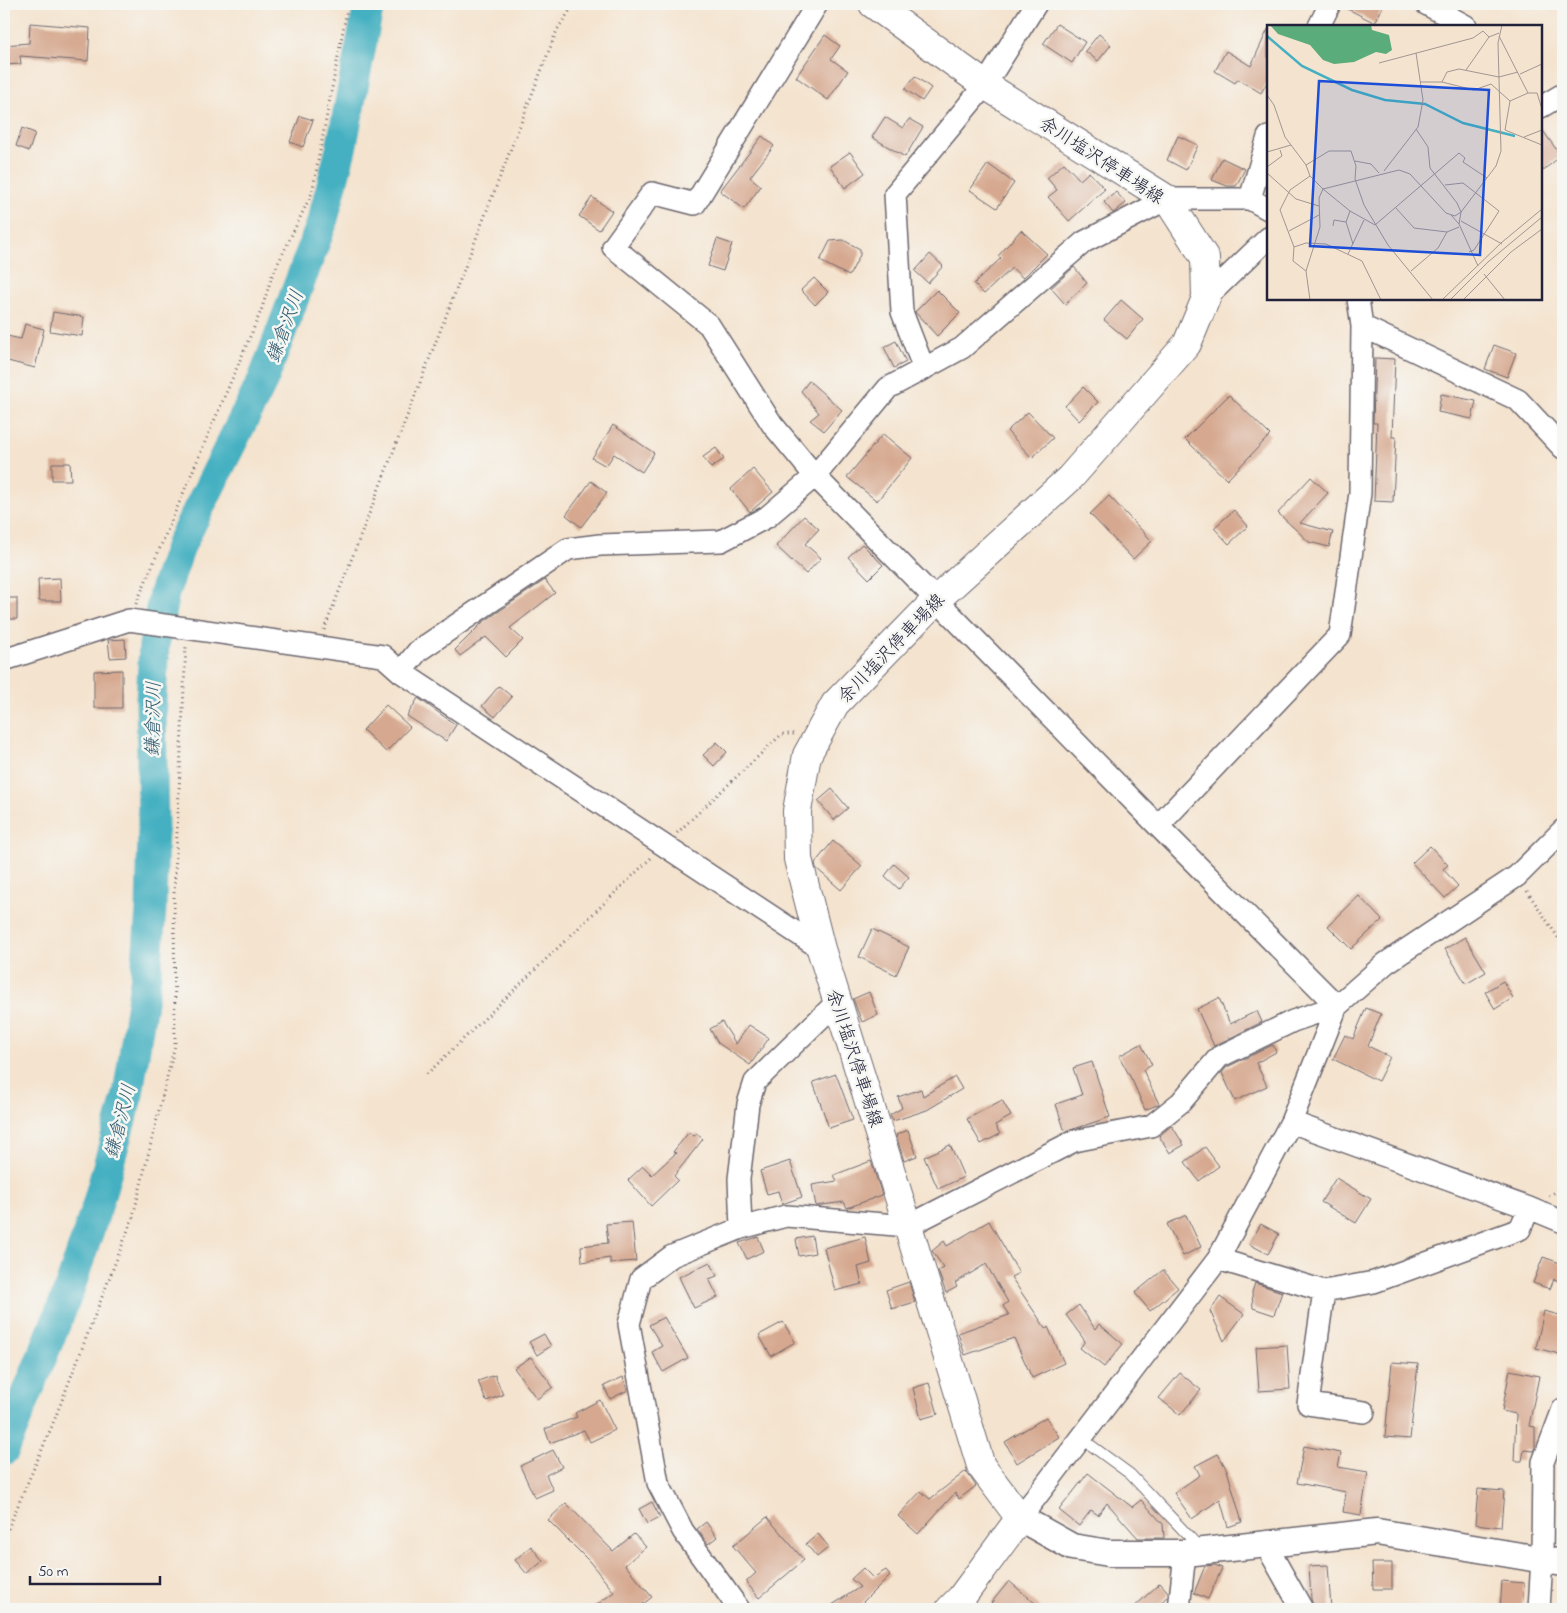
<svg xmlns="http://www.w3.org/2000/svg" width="1567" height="1613" viewBox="0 0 1567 1613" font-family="'Indie Flower','Klee One',sans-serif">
	<rect width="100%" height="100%" fill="#f6f6f2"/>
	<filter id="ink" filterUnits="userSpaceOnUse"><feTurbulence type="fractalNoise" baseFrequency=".02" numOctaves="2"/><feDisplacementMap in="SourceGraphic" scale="10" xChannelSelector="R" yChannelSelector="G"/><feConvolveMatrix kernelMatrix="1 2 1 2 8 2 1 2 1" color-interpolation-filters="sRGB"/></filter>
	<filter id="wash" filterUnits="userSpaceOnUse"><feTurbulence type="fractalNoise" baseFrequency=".0096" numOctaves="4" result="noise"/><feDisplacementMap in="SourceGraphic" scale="20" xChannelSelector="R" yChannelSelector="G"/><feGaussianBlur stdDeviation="1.12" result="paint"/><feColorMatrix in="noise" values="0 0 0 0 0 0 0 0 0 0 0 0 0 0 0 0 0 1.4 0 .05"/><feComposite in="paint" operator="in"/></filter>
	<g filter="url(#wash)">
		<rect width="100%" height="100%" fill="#f4e3ce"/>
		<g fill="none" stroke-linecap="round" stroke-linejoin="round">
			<path stroke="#44b0c1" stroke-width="31" d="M4,1450l64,-157 29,-87 31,-112 18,-118 5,-67 2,-81 -2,-128 3,-55 10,-52 17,-49 82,-164 59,-157 19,-74 28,-145"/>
		</g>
		<g id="blocks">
			<path fill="#d6a88f" d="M1342,4h42l-9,19 -33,-17z
				M30,23l60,5 -2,33 -68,-5 1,8 -17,1v-20l25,-2z
				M1057,24l28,18 -13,21 -29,-19z
				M1268,29v52l-7,12 -23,-14 -3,4 -20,-12 11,-20 25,15z
				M1099,34l12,11 -13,16 -13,-10z
				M825,35l15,11 -9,13 17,12 -20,29 -32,-23z
				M915,76l16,12 -9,13 -17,-12z
				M300,116l13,4 -10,27 -13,-5z
				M885,117l18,11 6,-9 14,8 -18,30 -33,-20z
				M22,128l13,5 -6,18 -13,-5z
				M1541,128l20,28 -20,16z
				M762,136l12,10 -24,31 11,9 -17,23 -24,-18z
				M1178,136l20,9 -12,25 -19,-10z
				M850,152l15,21 -20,15 -15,-22z
				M1222,158l23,11 -9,17h-9l-15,-6z
				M1064,163l16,17 9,-8 16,17 -36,32 -21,-24 9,-7 -10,-12z
				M988,164l26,19 -17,25 -27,-18z
				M1116,192l10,11 -13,10 -9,-11z
				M592,197l20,14 -13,19 -20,-14z
				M1021,230l26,24 -24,24 -11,-10 -28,26 -10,-10 27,-26 -3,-2z
				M717,239l15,5 -9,27 -15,-5z
				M843,240l17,9v6l-11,21 -29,-15 10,-20z
				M930,254l13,12 -15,17 -13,-12z
				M1074,267l13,16 -22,21 -14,-16z
				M814,278l14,14 -13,13 -14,-15z
				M937,290l23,23 -23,23 -22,-24z
				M1121,300l22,19 -16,20 -23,-19z
				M53,312l31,5 -2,19 -32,-5z
				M25,324l19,5 -9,39 -31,-8v-12l3,-12 14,3z
				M896,341l10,21 -12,6 -10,-21z
				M1494,345l22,8 -9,24 -22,-8z
				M1375,358l20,1 -3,78h4l-3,65 -19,-1 3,-78h-4z
				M809,381l33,29 -18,21 -14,-11 9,-7 -18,-22z
				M1083,387l15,15 -19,19 -14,-15z
				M1441,394l35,7 -4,18 -34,-7z
				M1229,395l41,40 -43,45 -42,-41z
				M1028,412l25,26 -21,20 -25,-27z
				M613,425l41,28 -12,19 -28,-18 -8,12 -14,-8z
				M883,434l29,24 -35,43 -30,-24z
				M716,448l8,11 -13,9 -8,-11z
				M52,463h18l1,17h-19z
				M753,469l20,23 -23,20 -19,-23z
				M1311,477l17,16 -28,30 33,9 -4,15 -20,-5 -31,-29z
				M591,481l16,12 -26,34 -15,-12z
				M1109,496l43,45 -19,18 -43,-45z
				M1234,510l14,16 -19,18 -15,-16z
				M804,516l15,13 -14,15 16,14 -15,16 -30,-28z
				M862,544l21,21 -14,14 -21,-22z
				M60,578l1,23h-22l-1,-22z
				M545,580l10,13 -45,35 13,12 -17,17 -20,-20 -26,19 -5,-6 28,-28z
				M4,598h13v21h-13z
				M125,639l1,18 -16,1 -2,-18z
				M122,670v38h-28v-37z
				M499,686l13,11 -17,20 -13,-11z
				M418,698l38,27 -10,16 -39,-25z
				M386,705l24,22 -24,25 -23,-22z
				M717,742l10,10 -13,14 -11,-11z
				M832,789l16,19 -14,12 -16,-19z
				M833,841l29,25 -21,24 -25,-22 -1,-5z
				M1430,846l18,19 -5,4 15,17 -13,12 -33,-35z
				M894,864l15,13 -10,12 -14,-13z
				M1359,896l23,24 -31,29 -23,-23z
				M872,929l37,18 -13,28 -37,-18z
				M1465,937l21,35 -20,12 -21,-35z
				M1503,981l10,17 -18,11 -10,-17z
				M869,992l9,23 -16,7 -9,-23z
				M1219,998l11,26 27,-13 5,11 -48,24 -17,-37z
				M1366,1008l15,6 -13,32 22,11 -12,24 -45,-22 12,-24 8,4z
				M722,1022l14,22 13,-19 20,13 -19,27 -32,-22 -8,-14z
				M1141,1044l11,21 -9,5 16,34 -14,6 -12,-28 -14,-26z
				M1273,1045l3,7 -20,11 11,23 -32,15 -13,-28 5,-6z
				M1092,1062l18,55 -45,15 -9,-28 26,-9 -9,-27z
				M836,1074l17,46 -24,8 -16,-46z
				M955,1077l7,12 -35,21 -34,11 -3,-6 12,-7 -4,-11 23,-8 2,7z
				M1002,1100l9,16 -16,9 5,9 -19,10 -14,-25z
				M1171,1126h1l12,19 -14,8 -11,-17z
				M908,1130l9,26 -13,5 -8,-26z
				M689,1132l5,4 3,-2 6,5 -29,37 4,4 -27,26 -23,-26 15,-14 9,9 24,-22 -3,-1z
				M950,1145l14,32 -26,12 -14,-32z
				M1205,1147l14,19 -20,15 -14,-19z
				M790,1161l12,36 -20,7 -4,-13 -11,3 -7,-23z
				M871,1161l11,34 -35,13 -3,-6 -28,4 -4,-21 25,-4 -3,-6z
				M1336,1178l35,21 -15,24 -35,-21z
				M1186,1215l15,32 -18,9 -16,-32z
				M989,1221l30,52 -8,4 35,52 2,-2 16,36 -32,15 -18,-40 -49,17 -7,-22 51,-18 -6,-9 5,-4 -22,-38 -31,19 2,4 -11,6 -8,-22 6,-3 -12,-17 12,-10 3,5z
				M632,1222l4,39 -26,2v-5l-28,4 -1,-16 27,-3 -2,-19z
				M1261,1224l18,10 -11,20 -19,-10z
				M812,1236l3,17 -16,3 -3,-17z
				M758,1237l6,14 -17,8 -8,-16z
				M865,1237l6,26 -13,4 4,17 -27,7 -11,-43z
				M1543,1257l20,7v19l-9,-4 -4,10 -17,-6z
				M710,1262l7,14 -8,3 9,18 -24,11 -15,-31z
				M1163,1270l15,18 -28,23 -15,-18z
				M909,1282l6,20 -23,7 -6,-19z
				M1255,1283l27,9 -8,23 -21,-7 -1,-16z
				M1220,1297l24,17 -20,27 -14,-30z
				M1079,1305l16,24 4,-5 24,20 -19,23 -24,-19 5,-7 -19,-26z
				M1544,1311l19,5v22l-4,16 -23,-6z
				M664,1317l24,41 -25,14 -11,-20 10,-6 -13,-21z
				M783,1322l12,20 -24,14 -12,-21z
				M544,1334l7,12 -14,9 -8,-13z
				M1287,1345l3,44 -31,2 -3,-44z
				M531,1357l22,30 -16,12 -23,-31z
				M1392,1362l26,2 -8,75 -25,-2z
				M1510,1370l29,6 -10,50 6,1v22l-1,2 -10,-1 -2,11h-8l2,-47 -14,-3z
				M1180,1373l21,17 -21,25 -21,-17z
				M495,1375l8,20 -17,6 -8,-20z
				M623,1377l5,13 -18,9 -6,-13z
				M929,1383l9,31 -17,5 -8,-31z
				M600,1400l15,30 -25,12 -6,-12 -34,13 -5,-14 32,-12 -2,-4z
				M1046,1417l13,20 -42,26 -12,-21z
				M1304,1446l37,7 -3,14 30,5 -7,43 -18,-3 3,-20 -49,-9z
				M553,1450l9,17 -16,8 7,15 -18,8 -15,-32z
				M1218,1454l9,16 15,52 -14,5 -8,-28 -28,20 -18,-26 26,-18 -5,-9z
				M966,1471l10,15 -17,13 -4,-6 -37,41 -20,-18 23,-25 9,8z
				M1088,1473l44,34 9,-7 22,24 1,14h-26l-31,-35 -9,12 -7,-5 -12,16 -20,-16z
				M1478,1489l26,2 -3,36 -26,-3z
				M652,1502l8,15 -13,7 -8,-15z
				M566,1503l47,48 21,-17 12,13 -21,18 27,32 -15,12h-46l23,-17 -25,-31 -41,-41z
				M767,1517l37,43 -45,38 -13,-16 10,-9 -23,-27z
				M706,1522l11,15 -9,7 -11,-15z
				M818,1534l11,13 -12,10 -11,-13z
				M531,1546l12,15 -16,13 -12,-14z
				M1372,1563h20v26h-19z
				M1215,1565l7,3 -14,31 -14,-6 11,-27z
				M1328,1565l3,44h-17l-3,-10 -2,-33z
				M863,1568l10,10 13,-8 4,5 -28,28 3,6h-39l34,-22 -9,-8z
				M1009,1581l33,28h-43l-8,-6z
				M1502,1581l22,2 -2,26h-22z
				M1160,1583l8,9v4l-14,13h-22z"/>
		</g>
	</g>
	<g filter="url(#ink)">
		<use href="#blocks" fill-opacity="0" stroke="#6c666e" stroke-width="1"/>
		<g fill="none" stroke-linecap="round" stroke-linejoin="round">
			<defs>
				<path id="service" d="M1081,1438l49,36 71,75"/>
				<path id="minor" d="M817,4l-122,200 -43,-11 -39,54 96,78 63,99 43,52 343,350 179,180
					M1426,4l40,22
					M1319,26l11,-22
					M1541,107l22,-13
					M1250,199l18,-62
					M1206,298l62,-60
					M1362,326l156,74 45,48
					M924,369l-22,-57 -7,-118 90,-109 51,-81
					M4,660l125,-40 254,36 18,16 420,277
					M401,672l17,-21 150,-102 32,-4 121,-4 46,-24 48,-41 73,-88 74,-40 122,-106 83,-43h83l18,10
					M1158,826l182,-191 20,-142 2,-167 -4,-27
					M1291,1122l238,86 34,14
					M741,1228l-2,-49 9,-75 7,-22 82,-80
					M1218,1259l106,32 50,-9 146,-53 9,-21
					M1324,1291l-16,113 56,8
					M1020,1518l198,-259 73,-137 46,-116
					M1266,1545l36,64
					M739,1609l-56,-78 -25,-48 -29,-159 12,-45 31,-23 69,-28 45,-12 122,10 166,-85 77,-15 30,-24 38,-45 74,-36 44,-15 49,-43 131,-87 46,-46
					M1179,1609l6,-56
					M1539,1609l3,-50 1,-97 20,-53"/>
				<path id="tertiary" d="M1020,1518l52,29 37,6h76l192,-21 186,31"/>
				<path id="secondary" d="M873,4l112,81 182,114 38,59 1,40 -19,46 -117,134 -134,122 -101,104 -28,51 -10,56 1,48 23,90 87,277 73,240 39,52 -59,80 -11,11"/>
			</defs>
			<use href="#service" stroke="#6c666e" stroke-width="12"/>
			<use href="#minor" stroke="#6c666e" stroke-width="24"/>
			<use href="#tertiary" stroke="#6c666e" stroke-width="29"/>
			<use href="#secondary" stroke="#6c666e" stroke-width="30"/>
			<path stroke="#6c666e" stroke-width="3" stroke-dasharray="1 4" stroke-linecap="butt" d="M136,604l125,-293 11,-35 40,-83 36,-189
				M324,630l233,-600 17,-26
				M677,833l105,-99h12
				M1527,891l36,54
				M427,1074l224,-216
				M1549,1196l14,-9
				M4,1538l48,-112 81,-209 42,-172 -1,-150 12,-249"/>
			<use href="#service" stroke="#fff" stroke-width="10"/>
			<use href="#minor" stroke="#fff" stroke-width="21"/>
			<use href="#tertiary" stroke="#fff" stroke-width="26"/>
			<use href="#secondary" stroke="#fff" stroke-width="28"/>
		</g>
	</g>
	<g text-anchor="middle" stroke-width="5" stroke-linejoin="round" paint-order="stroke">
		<g font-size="18" fill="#22223b" stroke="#f6f6f2">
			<text transform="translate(1102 160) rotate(33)" y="6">余川塩沢停車場線</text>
			<text transform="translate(891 648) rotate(-46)" y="6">余川塩沢停車場線</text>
			<text transform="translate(855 1058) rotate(72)" y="6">余川塩沢停車場線</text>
		</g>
		<g font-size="19" font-style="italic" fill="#305b71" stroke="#f6f6f2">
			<text transform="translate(284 326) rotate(-70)" y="7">鎌倉沢川</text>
			<text transform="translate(152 719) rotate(-89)" y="7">鎌倉沢川</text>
			<text transform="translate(119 1121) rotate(-76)" y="7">鎌倉沢川</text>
		</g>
	</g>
	<g transform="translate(1267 25)">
		<rect width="275" height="275" fill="#f4e3ce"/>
		<path d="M3,0h101l1,5 17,5 3,15 -6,4 -10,-2 -22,10 -20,2 -11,-4 -13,-15 -32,-11z" fill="#5aac7a"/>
		<path fill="none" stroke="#44b0c1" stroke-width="2.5" d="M0,11l35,30 50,24 33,10 40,4 38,19 52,13"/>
		<path fill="none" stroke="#a09693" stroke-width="1" d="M232,11l29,57 -18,8 -5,29M112,38l94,-25 10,-7 6,6M199,45l23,-33 10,-4M253,49l22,-10M153,57h22l32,8 17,-6 19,17M175,57l5,-10 12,-3 40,8 19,-5M261,68h9l5,16M0,70l7,10 11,32 21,28 4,11 13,13 76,-19 11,4 36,39 9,3 6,-4 35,-46 5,-15 -3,-108 4,-18M149,104l12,18 2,21 27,35 4,9 -2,12M238,105l37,15M257,112l18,-7M0,127l24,-7M88,136l16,3 8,9M39,140l23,-14h22l5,15 -1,13 9,26 24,40 45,55M0,142l15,-11 -2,-6M117,146l34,-44 5,-27 -7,-47M0,148l29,26 23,7M178,160l18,-2 36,28 -25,39 -5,2M128,182l19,21 33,4 12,-5M83,186l-4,11 7,22M184,190l8,9 19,42M194,196l41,23M108,200l84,-72 6,5 -2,4 24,16M66,201l1,-6 12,2M22,206l30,-16M27,222l12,-4 20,1 36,17 19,39M81,229l16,-34M39,246l-13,-10 1,-14 -14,-37 10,-20 20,-14M144,246l27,-23 9,-16M217,249l21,26M43,275l-4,-29 14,-44 -1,-29 4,-9 27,22 25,14M175,275l59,-57 41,-34M183,275l38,-38 54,-45M196,275l48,-48 31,-23"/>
		<path fill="#1d4ed8" fill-opacity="0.15" stroke="#1d4ed8" stroke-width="2.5" d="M52,56l170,9 -9,165 -170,-9z"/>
		<rect width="275" height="275" fill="none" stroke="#22223b" stroke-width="2.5"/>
	</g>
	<rect width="1567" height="1613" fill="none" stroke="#f6f6f2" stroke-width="20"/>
	<path d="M30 1576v8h130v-8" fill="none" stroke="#22223b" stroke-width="2.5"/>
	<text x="38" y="1576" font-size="15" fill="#22223b" stroke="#f6f6f2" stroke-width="4" paint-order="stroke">50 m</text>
</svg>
